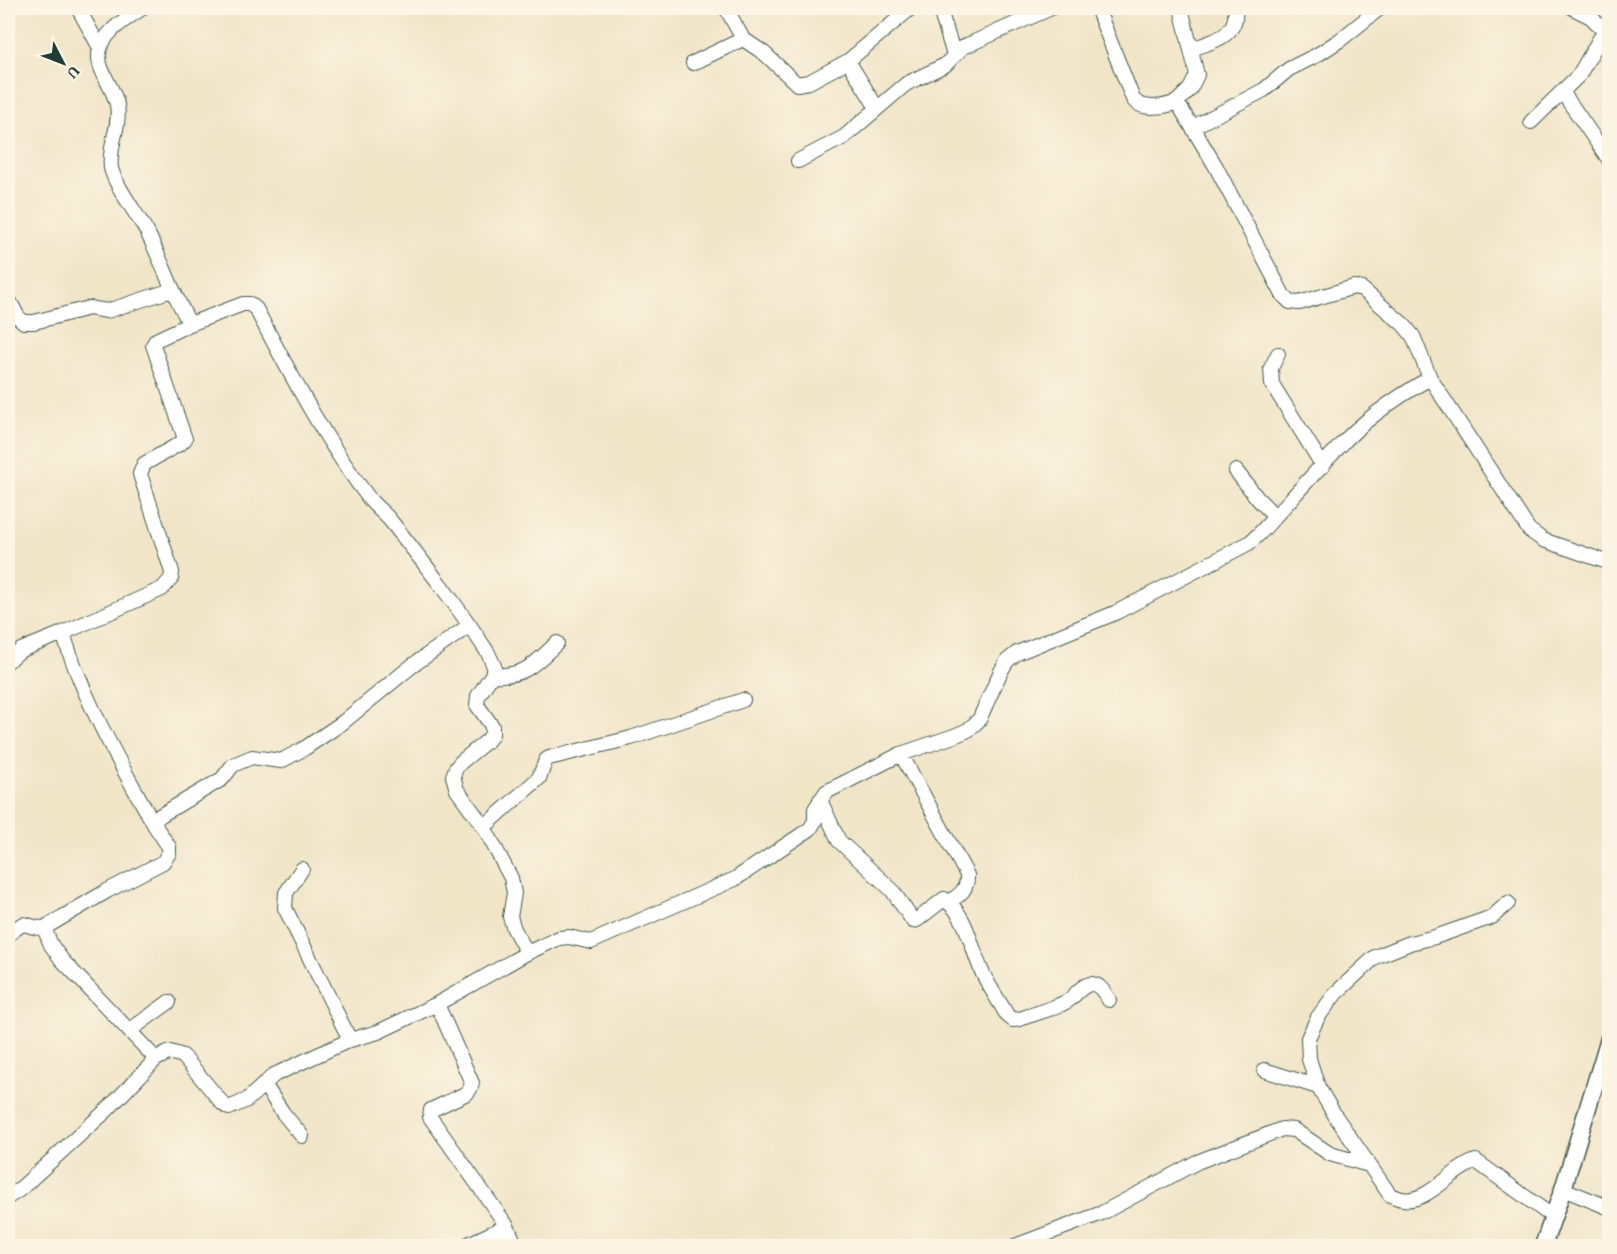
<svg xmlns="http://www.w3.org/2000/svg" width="1617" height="1254" viewBox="0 0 1617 1254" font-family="'Gentium Book Plus',serif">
	<rect width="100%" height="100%" fill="#fcf5e5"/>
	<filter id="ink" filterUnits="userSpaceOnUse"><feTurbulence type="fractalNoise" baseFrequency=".0167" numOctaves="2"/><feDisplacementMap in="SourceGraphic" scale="12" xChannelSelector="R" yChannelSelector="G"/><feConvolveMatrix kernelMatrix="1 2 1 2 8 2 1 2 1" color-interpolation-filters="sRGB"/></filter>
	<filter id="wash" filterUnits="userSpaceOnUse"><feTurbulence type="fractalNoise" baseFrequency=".008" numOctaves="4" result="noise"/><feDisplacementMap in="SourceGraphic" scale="24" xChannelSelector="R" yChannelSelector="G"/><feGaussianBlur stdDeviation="1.35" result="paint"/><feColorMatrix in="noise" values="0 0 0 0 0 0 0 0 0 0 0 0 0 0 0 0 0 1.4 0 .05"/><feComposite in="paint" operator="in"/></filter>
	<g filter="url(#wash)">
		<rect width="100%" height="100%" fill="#f1e5c8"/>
	</g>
	<g filter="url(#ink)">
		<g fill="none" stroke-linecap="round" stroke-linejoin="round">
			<defs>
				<path id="minor" d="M78,8l22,40
					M142,8c-14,10 -36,22 -42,41 -6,19 14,37 17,56 4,22 -9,41 -6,63 3,16 28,49 36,64 16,31 26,63 43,92l53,-20h7l6,5c35,66 69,132 115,192 6,7 13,12 19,19 34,43 68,86 98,133l6,13 -2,9 -14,21 -1,9 15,21v8l-4,6 -27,22 -5,6 -3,8 4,14 27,37 27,51 3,15 -4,24 4,12 13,24
					M726,8l17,31
					M936,8l4,2 14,45
					M1097,8l36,91c8,12 32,8 44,3l38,63 68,130 7,7 9,1 55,-16 8,2 42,36 9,11 17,42
					M1573,8l18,9 13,13
					M1191,49c21,-7 48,-13 44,-41
					M848,61l63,-53
					M693,63l50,-24 21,14 33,31 12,-2 39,-21 29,47
					M1563,93l47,68
					M1177,102l13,-13 7,-14 -16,-67
					M1531,122l48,-47 31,-54
					M1193,127l71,-37 25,-21 28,-14 23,-15 40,-32
					M798,161l46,-24 62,-53 39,-19 18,-18 88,-39
					M8,298l10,19 6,5h10l55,-14 18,3 65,-21
					M1278,354l-7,14 1,16 51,82
					M1236,471l22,28 17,17
					M63,633l99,-44 9,-10 1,-7 -32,-98 4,-10 37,-21 4,-4 -32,-94 3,-5 34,-16
					M8,661l13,-11 42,-17c21,68 57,131 92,193
					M492,675c34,2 42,-11 65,-32
					M901,754l66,121c1,14 -7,20 -18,27
					M820,800l19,41 53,49 21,31 4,-1 27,-21c24,16 27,50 39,75 7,14 16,27 24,41l6,5 7,-1c14,-6 38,-11 49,-19 7,-5 13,-16 23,-16 8,0 13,10 17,16
					M484,827l55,-49 7,-18 3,-2 82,-20 112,-38
					M302,869l-16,24 -1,15 65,132
					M1508,903l-16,14 -57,20 -25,6 -35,14 -39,36 -18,24 -10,21 1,21 9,28 18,30 54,78c4,1 9,4 13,4 24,5 50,-31 73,-38l77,56
					M44,928l7,17 11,15 94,99
					M8,935c23,-20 14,-6 36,-7l63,-37 56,-29 6,-9v-6l-14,-21 1,-7 5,-4 61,-36 11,-14 19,-8 29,4 24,-13 37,-25 71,-58 57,-40
					M437,1004l35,79 -2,6 -3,4 -36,17 -1,7 77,109 9,20
					M129,1031l40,-29
					M1264,1070l54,17
					M264,1084l19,29 19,23
					M1563,1189l47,19
					M8,1197l11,-7 89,-81 48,-50 14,-7 13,4 40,48 6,4 18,-8 27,-25 76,-35 28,-8 59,-28 90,-51 32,-15 10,-1 22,5 144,-63 75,-50 5,-8v-12l11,-17 75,-38 53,-18 14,-6 11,-10 22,-49 6,-10 10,-8 98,-40 134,-70c13,-10 21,-22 32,-33 19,-21 38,-42 57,-62 26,-29 59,-51 92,-70l99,152 14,10 67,23
					M464,1246l43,-20
					M1015,1246l87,-33 95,-51 85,-33 12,1 36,24 39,11"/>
				<path id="tertiary" d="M1543,1246l20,-57 47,-154"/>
			</defs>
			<use href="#minor" stroke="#3e564a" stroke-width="16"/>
			<use href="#tertiary" stroke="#3e564a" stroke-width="19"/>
			<path stroke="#3e564a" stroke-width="2" stroke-dasharray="1.5 4.5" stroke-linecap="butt" d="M697,1246h5"/>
			<use href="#minor" stroke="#fff" stroke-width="14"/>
			<use href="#tertiary" stroke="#fff" stroke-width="16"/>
		</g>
	</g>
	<rect width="1617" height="1254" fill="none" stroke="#fcf5e5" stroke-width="30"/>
	<g transform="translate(63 63) rotate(132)" stroke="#fcf5e5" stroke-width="4.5" paint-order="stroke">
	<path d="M0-4.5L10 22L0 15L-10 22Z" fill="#1f3d34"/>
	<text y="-9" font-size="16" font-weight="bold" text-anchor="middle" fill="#1f3d34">U</text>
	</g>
</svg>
